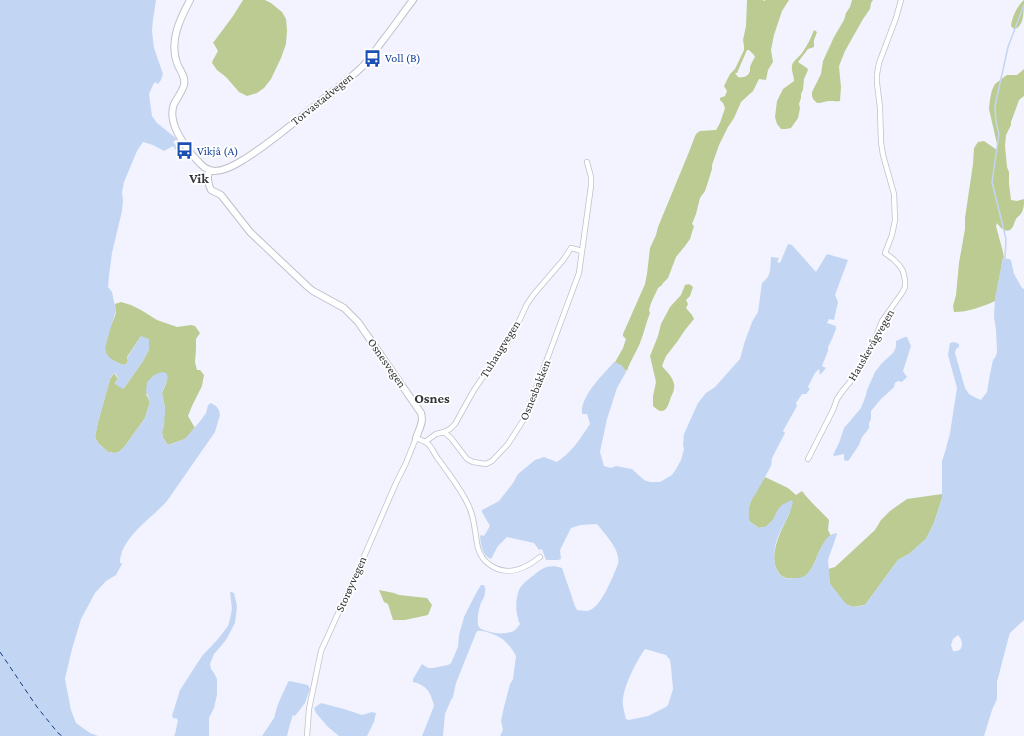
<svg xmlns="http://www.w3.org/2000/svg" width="1024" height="736" viewBox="0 0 1024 736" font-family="'Crimson Pro',serif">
	<rect width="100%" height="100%" fill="#f2f3ff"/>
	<path fill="#bbcb92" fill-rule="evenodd" d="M243,0h22l6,3 11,9 4,7 1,11 -1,14 -5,14 -10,21 -7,9 -7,5 -10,3 -8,-4 -13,-15 -9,-7 -5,-7 1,-3 5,-9 -4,-7 -1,-1 20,-27z
		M747,0h16l1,1 2,-1h23l-7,11 -8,24 -3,15 2,12 -5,8 -2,10 -7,-1 -6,12 -12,11 -7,16 -6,9 -9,18 -7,20v4l-5,16 -2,6 -5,7 -4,16 -4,10 2,2 -4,13 -5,7 -9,11 -8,21 -5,5 -1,2 -4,3 -7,15 -2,7 1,3c-4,10 -6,20 -10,30 -4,10 -10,18 -13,28l-13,-7 9,-16 3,-9 -3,-3v-2l22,-50 2,-10 3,-26 6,-13 2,-8 31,-75 6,-16 2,-3 3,-2 16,-1 4,-7 5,-15 -2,-5 -3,-3v-2l5,-2 2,-5 -3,-5 6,-12 5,-5 9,-19v-4l-1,-6 3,-14zM747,50h2l5,5 1,2c-2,3 -4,7 -5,10 0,2 0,3 0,4 -2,6 -7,7 -12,6l-3,-4h2z
		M852,0h21l-2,3 -1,6 -7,10 -18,32 -6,15 1,11 1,10 -1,14c-4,1 -6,0 -10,0 -4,0 -8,2 -13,2l-4,-4 -1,-3v-4l9,-18 2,-13 11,-24 10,-17 2,-7 4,-6z
		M1024,0c0,10 0,28 -10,29l-3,-3c1,-9 6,-20 13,-26z
		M814,30l3,2 -3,8v7l-6,2 -10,13 9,6 1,2 -4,9 -1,11 -2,4v4l-2,6 1,4 -2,10 -7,10 -5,1h-5l-4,-5 -2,-7 2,-16 6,-12 11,-8c0,-5 -3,-11 -2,-16 1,-4 7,-8 10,-12 5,-7 9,-15 12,-23z
		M1024,69v27l-5,4 -1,3 -7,19v3l-5,10 -1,11 2,21 2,5v12l2,16 6,1 7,-2c0,6 0,11 -4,16 -1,1 -3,2 -4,4 -2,3 -2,7 -4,9 -6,7 -12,-1 -15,-5l-1,3 7,26 1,6h-1l-8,43c-13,6 -27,11 -41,11l-1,-6 3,-11 3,-32 6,-34v-11l8,-54 1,-16 4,-6 6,-1 13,9v-6l-8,-35 1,-10 2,-9 3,-6 9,-7 3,-2h10z
		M689,284l4,3 -3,9 -4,4 2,4 -2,4c3,4 7,7 8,11l-9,11 -8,12 -11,14 -4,10c4,5 11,11 12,18 1,4 -1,9 -3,13 -3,9 -6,21 -18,9v-10l3,-14 -6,-26 8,-20 3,-12 9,-17 11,-12 4,-10z
		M121,302l10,3 10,5 16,10 20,7 14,-2 4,1 5,7 -4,6v10l-1,13 2,8h3l4,5 -2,11 -10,20 -4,10 7,12 -10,11 -17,6 -5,-7 -1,-6 3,-24 -3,-15 5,-12 -21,13 4,8 -5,16 -20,28 -6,6 -4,1 -7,-1 -10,-9 -3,-6 3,-15 12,-43 4,-6 4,6 -3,4 9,5 19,-27 6,-12 -8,-13 -14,21 1,5 -2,2 -3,1c-4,-2 -10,-4 -14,-7 -11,-12 3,-32 7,-45 0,-3 -1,-6 -1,-9z
		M765,477l23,11 8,7 6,-4c9,12 17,18 27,29l-1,10 3,6c-15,11 -14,32 -27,41 -4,2 -13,2 -18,1 -4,-1 -7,-4 -9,-8 -9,-18 6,-42 13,-58l-8,-6 -9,14 -7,7 -7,1 -10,-7c-4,-17 8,-31 16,-44z
		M942,494v4l-8,25 -8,16 -17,15 -11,6 -33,45 -12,2 -8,-3 -15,-20 -2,-15 7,-2 40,-37 6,-10 9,-9 17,-12z
		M379,590l15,3 5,2 28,3 5,7 -4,10 -23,5h-12l-5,-16 -4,-2z"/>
	<path fill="#c2d6f4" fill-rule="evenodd" d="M0,0h156l-3,20 -1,11 2,17 9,26 -2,6 -3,4 -3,-2 -2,3 -4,9 3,22 5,7 20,16 -4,3 7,8 -3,2 -4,-6 -9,5 -11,-6 -10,-3 -6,9 -13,31 -2,10 1,8 -1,11 -10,42 -3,23 -1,11 4,5 4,19 -4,12 -7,25 1,5 5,6 12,6 3,-1 2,-2 -1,-4 14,-22 8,3v10l-6,12 -19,27 -1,1 -8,-5 3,-6 -3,-5 -3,2 -2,4 -12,43 -3,15 3,6 10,9 7,1 4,-1 6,-6 20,-28 5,-16 -4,-11 1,-9 7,-7 8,-3 4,1 2,4 -6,16 3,15 -1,19 -2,5 1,6 5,7 17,-6 16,-19 5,-7 2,-8 3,-2 5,3 3,4 1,5 -5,17 -48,69c-15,17 -47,37 -47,62h1l1,1 -6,11 -10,6 -11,12 -14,26 -9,30 -7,30 6,31 5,13 14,10 8,3h-98z
		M788,244l4,1 24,27 11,-18 21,6 -13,35 3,7 -4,18 -5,-1 -2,4 9,3v3l-4,10 -4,8v4l-6,15 4,2 -6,7 -1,-6 -4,4 -7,14 2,2 -4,5h-4l-6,9 1,3 -14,25 2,2 -13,25 -1,8 -16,29c-6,5 -8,19 -5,27l9,6c17,-2 13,-14 23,-23 3,-2 7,-3 9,-5l2,2c-1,4 -2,8 -4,12 -4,10 -12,21 -14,33 -2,10 -1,26 9,31 4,1 8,0 12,0 23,1 19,-41 40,-45l1,1 -9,26 2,24 17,21 8,2 10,-2 33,-45 11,-6 17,-15 8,-16 8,-25v-37l3,-9 5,-19 7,-45 -9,-33 2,-12 4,-1 5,2v3l-3,2 -1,4 10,35 4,6 5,3 7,3 6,-8 3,-18 3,-14 3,-4 1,-5 -1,-22 -2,-12 1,-19 8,-40 5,1 3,1 3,14 8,14 2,1v331l-14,13 -1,3 -12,46v17l-5,11 -8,26h-484l3,-6 -2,-9 3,-14 6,-23 3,-5 3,-23c-7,-12 -13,-19 -26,-23 -4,-1 -8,-3 -13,-2l-1,2 -20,50 -3,14 -2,3 -6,14 -2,22h-21l12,-30c-3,-13 -7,-21 -21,-24v-3l9,-15 6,4h5l15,-3 3,-2 7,-16 1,-12 5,-18 11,-22 6,-10h3c3,7 0,12 -3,18 -2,4 -5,20 -2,24 2,3 6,3 8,4 7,2 12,3 19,2 8,-1 9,-2 14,-9 -1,-2 -2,-4 -2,-6 -3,-8 -2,-23 2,-30 3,-5 9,-9 14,-13 9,-8 16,-11 28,-7l13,38 2,4c3,0 7,1 10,1 14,-2 26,-35 31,-47 3,-14 -12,-28 -20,-39l-2,-1 -15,1 -10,3 -11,22 1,9 -3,1h-12l-4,-11 -3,1 -5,-7 -27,-6 -9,9 -7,13c-9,-3 -10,-14 -11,-22l1,-2 3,1 6,-10 -8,-14v-2l17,-9 14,-18 5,-9 17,-14 9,-3 13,5c15,-10 23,-23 33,-38l-3,-10h-5c-2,-18 21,-39 32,-52 6,2 10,4 12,10l-9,16 -10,31 -7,33 4,14 7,2 5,-2 16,3 12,11 6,2h10l12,-7 4,-6 5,-9 3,-11 -1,-3 1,-12 14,-31 8,-10 9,-6 25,-28 4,-15 8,-22 6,-10 4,-29c10,-7 8,-15 9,-26l8,1 -2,4 3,1zM958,635c6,6 6,18 -5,16l-2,-6 2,-6zM645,649l21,6 4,5 1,7 2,22 -5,16 -2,2 -18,9 -19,4 -3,-1c-1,-4 -2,-8 -3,-13 -2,-16 13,-44 22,-57z
		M905,337h2l4,9 -8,25 4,6 -5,5 -4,-1 -3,2 -1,4 -4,4 -9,8 -10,12v8l-2,4v5l-2,3 -5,6 -3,8 -10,15 -2,1 -3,-1v-6l-9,2 -2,-1 6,-12 5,-15 17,-20 5,-13 1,-5 8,-18 6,-8 12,-11 3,-6v-6z
		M230,592h1l3,1 3,13 -2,17 -9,17 -12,14 -4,10 1,5 3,4 3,6v16l-3,13 -5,10v18h-35l1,-2 3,-14 -2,-2 -2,1 -2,-3 8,-26 22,-34 16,-17 10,-13 2,-7 2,-10z
		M290,681l18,4 2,4 -5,14 -10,13 -2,-1 -3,9 -3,12h-25l12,-18 4,-14 10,-22z
		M321,703l23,6 18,6 10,-3 4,1 -2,9 -7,14h-28l-11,-9 -12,-14 -2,-5z"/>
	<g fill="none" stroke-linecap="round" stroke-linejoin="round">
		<path stroke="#c2d6f4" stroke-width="1.5" d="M1005,258l1,-19 -14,-57 7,-48 -3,-12 -1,-16 13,-59 16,-42"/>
		<path stroke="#123e7d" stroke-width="1" stroke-dasharray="5 4" stroke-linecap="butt" d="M0,652l37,55 21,26 4,3"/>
		<defs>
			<path id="street" d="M444,432l7,6 16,21 6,3 13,2 6,-3 16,-17 16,-25 25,-65 30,-81 12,-87v-9l-4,-15
				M425,442l11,-8 8,-2 6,-3 5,-5 19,-34 39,-56 14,-30 7,-10 30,-35 7,-11 11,3
				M808,459l25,-49 4,-11 4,-6 13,-16 20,-36 8,-20 20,-28 3,-6v-7l-2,-9 -4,-6 -6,-6 -8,-6 7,-18 3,-15 -1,-26 -11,-39 -2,-13 -1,-34 -3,-25v-9l2,-11 17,-45 5,-18
				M307,736l2,-27 12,-58 45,-99 30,-69 10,-20 10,-25c4,2 10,3 13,7 4,4 6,11 10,15 11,16 24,31 31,49 5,12 5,26 8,39 2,7 6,13 12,17 18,12 35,4 50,-8"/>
			<path id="secondary" d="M190,0c-10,19 -21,41 -13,63 3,8 9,14 7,22 -2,7 -7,13 -10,19 -7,18 9,39 19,52 6,6 12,15 22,15 9,0 20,-6 28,-11 7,-4 15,-10 22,-15 18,-13 35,-27 52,-41 16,-13 33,-25 47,-39 7,-8 13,-17 20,-26 10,-13 19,-26 29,-39
				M210,171l-2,4v5l1,5 2,5 10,5 29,37 58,55 5,4 31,17 14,14 63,91c3,9 -2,16 -5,25"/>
		</defs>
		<use href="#street" stroke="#bfc0cb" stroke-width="6"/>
		<use href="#secondary" stroke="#bfc0cb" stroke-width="8"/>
		<use href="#street" stroke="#fff" stroke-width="4.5"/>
		<use href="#secondary" stroke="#fff" stroke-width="6"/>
	</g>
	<defs>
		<symbol id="bus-bare" viewBox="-9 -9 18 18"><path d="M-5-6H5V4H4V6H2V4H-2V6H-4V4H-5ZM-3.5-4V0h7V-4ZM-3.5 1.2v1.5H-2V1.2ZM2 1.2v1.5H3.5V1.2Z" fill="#1a4fb4" stroke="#fff" stroke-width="2.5" paint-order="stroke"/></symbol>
	</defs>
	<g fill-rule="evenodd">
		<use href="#bus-bare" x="360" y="46" width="25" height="25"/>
		<use href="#bus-bare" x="172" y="138" width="25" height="25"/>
	</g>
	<g text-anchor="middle" stroke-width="3.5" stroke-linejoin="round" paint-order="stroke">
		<g font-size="12" fill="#164399" stroke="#fff" text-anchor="start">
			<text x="385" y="62">Voll (B)</text>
			<text x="197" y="155">Vikjå (A)</text>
		</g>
		<g font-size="12" fill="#343539" stroke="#fff">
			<text transform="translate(322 99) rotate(-39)" y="4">Torvastadvegen</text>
			<text transform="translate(871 345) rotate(-60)" y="4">Hauskevågvegen</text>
			<text transform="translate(500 349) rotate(-58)" y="4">Tuhaugvegen</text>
			<text transform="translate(387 363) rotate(55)" y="4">Osnesvegen</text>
			<text transform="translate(535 390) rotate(-68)" y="4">Osnesbakken</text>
			<text transform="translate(351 584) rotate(-66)" y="4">Storøyvegen</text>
		</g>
		<g font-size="14" font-weight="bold" fill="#343539" stroke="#fff">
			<text x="199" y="183">Vik</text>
			<text x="432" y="403">Osnes</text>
		</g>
	</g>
</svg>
